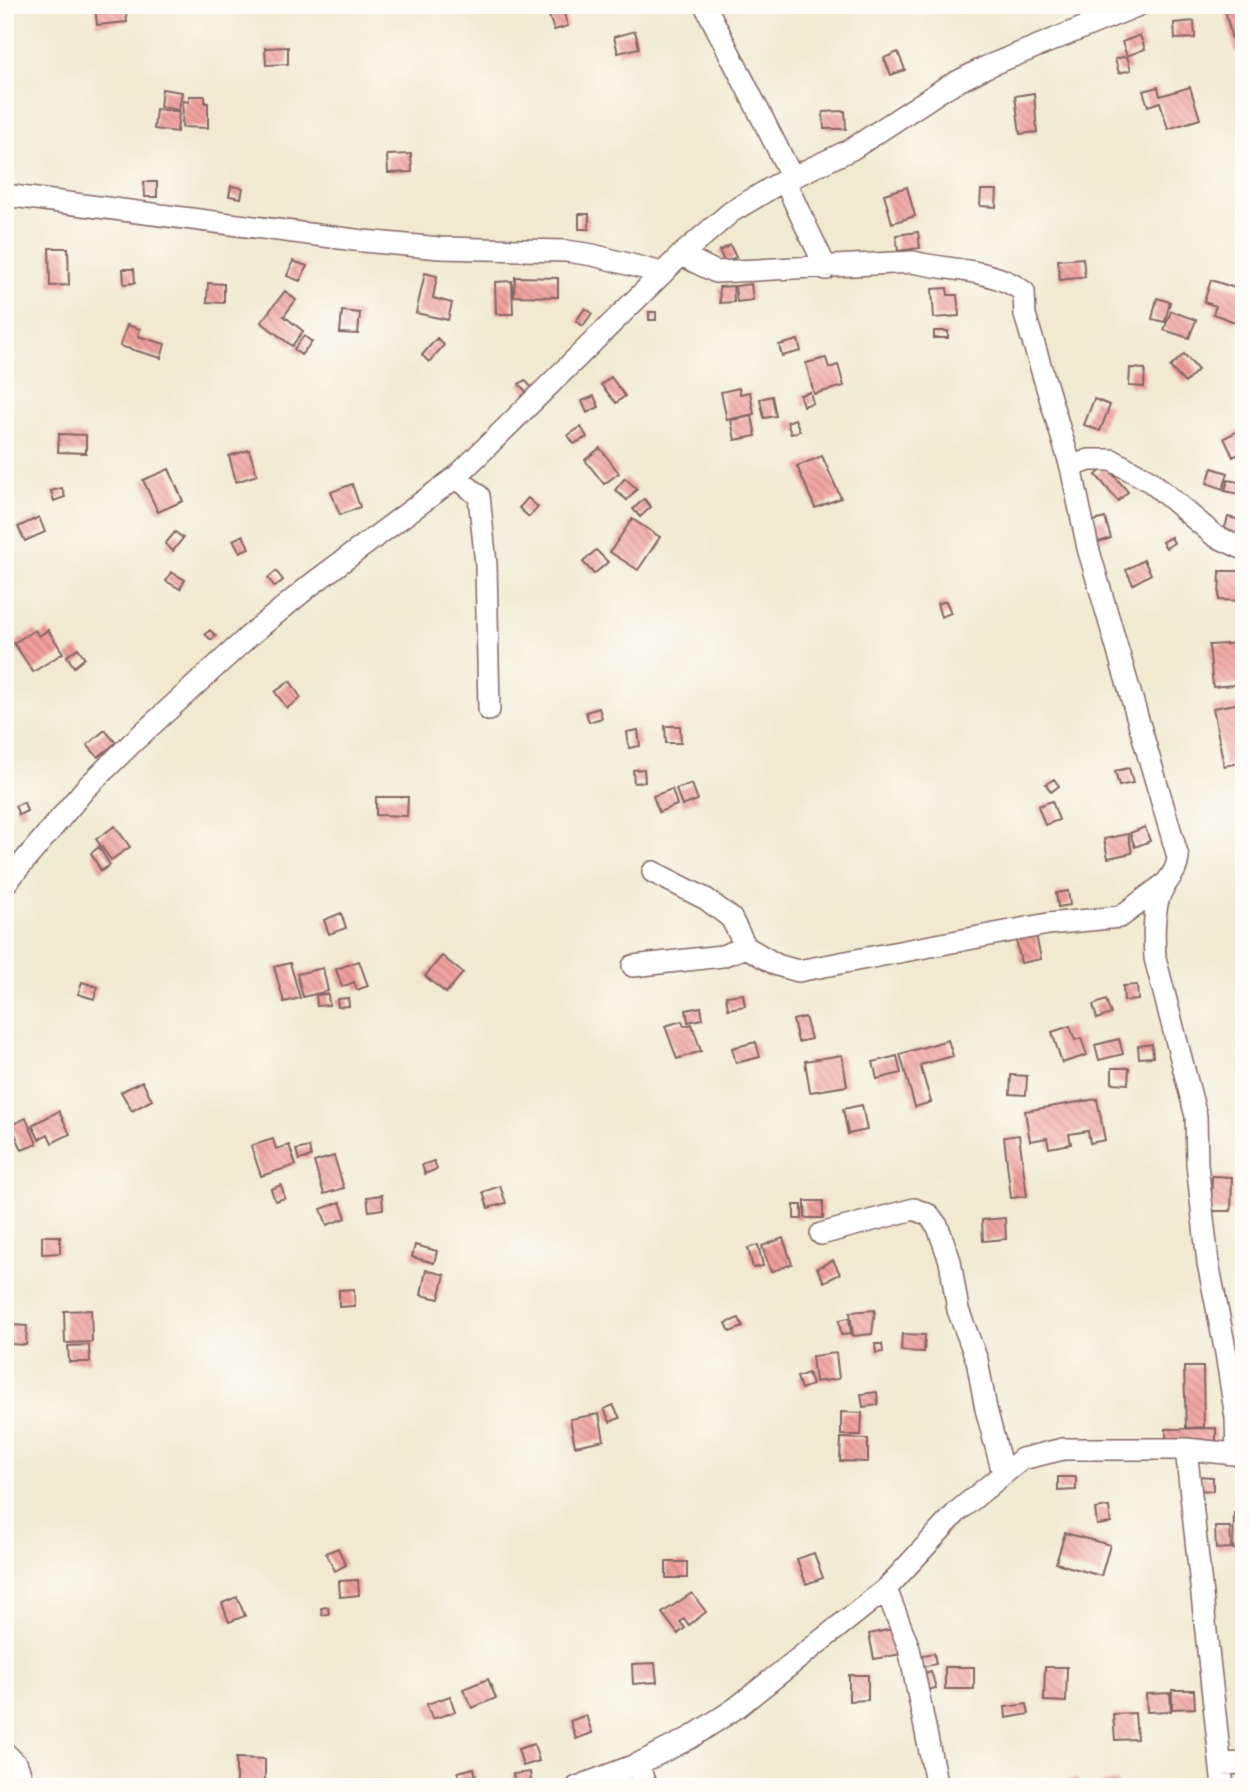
<svg xmlns="http://www.w3.org/2000/svg" width="1249" height="1792" viewBox="0 0 1249 1792" font-family="'Patrick Hand',sans-serif">
	<defs>
		<pattern id="building-back-hatch" width="6" height="6" patternUnits="userSpaceOnUse" patternTransform="scale(1.75)"><rect width="6" height="6" fill="#f1a09d"/><path d="M-1 5l2 2M0 0l6 6M5-1l2 2" fill="none" stroke="#c58280"/></pattern>
	</defs>
	<rect width="100%" height="100%" fill="#fdfcf7"/>
	<filter id="ink" filterUnits="userSpaceOnUse"><feTurbulence type="fractalNoise" baseFrequency=".0143" numOctaves="2"/><feDisplacementMap in="SourceGraphic" scale="14" xChannelSelector="R" yChannelSelector="G"/><feConvolveMatrix kernelMatrix="1 2 1 2 8 2 1 2 1" color-interpolation-filters="sRGB"/></filter>
	<filter id="wash" filterUnits="userSpaceOnUse"><feTurbulence type="fractalNoise" baseFrequency=".00686" numOctaves="4" result="noise"/><feDisplacementMap in="SourceGraphic" scale="28" xChannelSelector="R" yChannelSelector="G"/><feGaussianBlur stdDeviation="1.57" result="paint"/><feColorMatrix in="noise" values="0 0 0 0 0 0 0 0 0 0 0 0 0 0 0 0 0 1.4 0 .05"/><feComposite in="paint" operator="in"/></filter>
	<g filter="url(#wash)">
		<rect width="100%" height="100%" fill="#f1e9d0"/>
		<g id="blocks">
			<path fill="url(#building-back-hatch)" d="M95,5h30l2,17 -30,3z
				M1241,6l3,45 -9,2 -10,-44z
				M562,8l6,18 -14,4 -6,-17z
				M1194,21l1,17 -20,1 -1,-16z
				M635,31l4,17 -21,5 -4,-16z
				M1140,35l5,14 -18,7 -5,-14z
				M288,47v17l-22,1 -1,-17z
				M898,52l7,18 -14,5 -7,-17z
				M1127,56l4,14 -12,3 -4,-14z
				M1158,87l2,9 30,-9 10,32 -32,10 -8,-27 -12,4 -5,-15z
				M162,89l20,3 -3,18 -19,-3z
				M1034,93l3,39 -17,2 -5,-38z
				M189,96h16v7h3v25l-26,-1 1,-26 6,1z
				M156,109l23,3 -2,20 -23,-3z
				M845,111l1,18h-22l-1,-17z
				M411,154l1,18 -24,1 -1,-18z
				M144,182h13v15h-12z
				M231,186l12,2 -2,10 -12,-2z
				M907,187l8,29 -23,7 -8,-29z
				M981,190h16l-1,17 -16,-1z
				M579,214h10v15h-10z
				M918,232l2,16 -22,3 -2,-16z
				M730,245l6,12 -11,6 -6,-12z
				M49,248h19l1,37 -19,1z
				M1083,258l2,19 -25,3 -2,-20z
				M293,261l14,5 -7,15 -13,-5z
				M123,269h11l1,14 -11,1z
				M425,273l12,3 -4,22 19,5 -4,17 -32,-7z
				M515,277l43,1v19l-44,-1z
				M1211,280l33,11v23l-5,-1 -4,9 -22,-8 3,-8 -12,-4z
				M512,281l1,33h-17l-1,-32z
				M208,283l16,1v19l-17,-1z
				M751,284l2,16 -16,2 -2,-16z
				M733,286l1,16 -14,1 -1,-16z
				M947,288l1,7h9l2,21 -25,2 -2,-29z
				M285,291l11,9 -12,16 19,15 -11,15 -31,-24z
				M1157,298l13,4 -5,20 -13,-3z
				M585,308l7,5 -9,13 -7,-5z
				M342,311l18,2 -2,21 -18,-1z
				M1171,311l25,9 -7,18 -25,-8z
				M649,312h7v8h-7z
				M127,325l13,4 -2,7 27,8 -4,14 -41,-12z
				M934,331h14v7h-14z
				M304,336l8,6 -11,13 -7,-6z
				M437,338l7,7 -15,17 -7,-7z
				M798,340l3,11 -19,5 -3,-11z
				M1184,354l14,16 -13,13 -15,-16z
				M826,358l3,10 9,-3 6,21 -30,8 -8,-31z
				M1130,368l15,1 -1,18 -15,-1z
				M611,377l14,19 -9,7 -15,-18z
				M525,380l7,8 -5,5 -8,-9z
				M739,388l1,6 10,-2 4,22 -27,6 -6,-28z
				M810,392l3,11 -10,3 -3,-11z
				M594,396l5,11 -12,6 -5,-12z
				M772,396l4,20 -12,2 -4,-19z
				M1094,399l16,6 -10,26 -16,-6z
				M752,416l4,20 -21,4 -4,-20z
				M795,419l5,12 -9,3 -4,-12z
				M581,427l6,10 -13,7 -6,-9z
				M1244,428v23l-11,6 -9,-19z
				M59,434l27,1v18l-28,-1z
				M600,448l19,25 -15,11 -19,-24z
				M249,450l8,25 -21,7 -7,-26z
				M822,456l19,42 -26,10 -18,-42z
				M1106,466l22,26 -10,9 -22,-26z
				M1212,468l16,5 -5,16 -16,-6z
				M169,469l14,32 -25,11 -15,-32z
				M625,478l12,11 -10,11 -12,-10z
				M1228,480l16,3v12l-19,-4z
				M352,484l8,23 -20,8 -9,-23z
				M62,488l3,9 -11,4 -3,-10z
				M528,498l10,9 -9,10 -10,-9z
				M644,499l7,8 -11,10 -7,-8z
				M39,517l6,15 -20,9 -7,-14z
				M1228,517l16,4v19l-21,-6z
				M1105,518l6,20 -15,5 -6,-21z
				M632,519l28,18 -22,33 -28,-18z
				M175,532l8,6 -10,13 -8,-7z
				M243,535l6,13 -9,4 -7,-12z
				M1171,537l3,6 -8,5 -4,-6z
				M596,550l12,12 -14,12 -11,-12z
				M1144,560l7,14 -18,10 -7,-14z
				M276,571l7,9 -8,7 -7,-9z
				M1220,571h24v30l-25,-1z
				M171,572l14,8 -5,9 -14,-8z
				M946,601l5,12 -10,4 -4,-13z
				M35,630l4,6 9,-6 15,23 -30,19 -19,-29z
				M210,630l6,6 -5,4 -6,-6z
				M1244,643v41l-31,3 -4,-42z
				M78,648l7,10 -11,9 -7,-11z
				M290,681l11,17 -14,10 -12,-16z
				M1241,703l3,59 -20,4 -11,-58z
				M599,708l3,10 -13,4 -3,-10z
				M665,726h15l1,17h-15z
				M105,730l11,13 -18,14 -11,-12z
				M638,730l2,16 -11,2 -2,-16z
				M1129,768l4,15 -14,3 -4,-15z
				M644,769l1,13 -11,1 -1,-13z
				M1054,779l5,7 -8,6 -5,-8z
				M692,784l6,16 -16,6 -6,-17z
				M672,789l5,16 -18,7 -6,-16z
				M376,797h32l-1,19 -31,-1z
				M1052,801l7,19 -14,5 -7,-19z
				M24,802l3,9 -8,4 -4,-9z
				M115,826l15,21 -19,13 -15,-21z
				M1145,827l5,14 -15,6 -5,-14z
				M1128,834l4,19 -24,5 -4,-19z
				M99,847l11,18 -9,6 -10,-18z
				M1068,891l2,14 -12,2 -2,-14z
				M341,913l5,15 -17,6 -5,-14z
				M1036,935l5,24 -20,4 -5,-24z
				M442,956l21,17 -17,20 -21,-17z
				M359,961l9,25 -11,4 -3,-8 -12,5 -6,-18z
				M290,963l10,35 -16,4 -10,-35z
				M323,968l5,23 -25,6 -6,-23z
				M82,982l16,5 -4,12 -16,-5z
				M1137,985l1,15 -14,1 -1,-15z
				M328,994l1,11 -12,1 -1,-11z
				M743,994l2,12 -17,3 -2,-13z
				M348,998l1,8 -11,1 -1,-8z
				M1106,1000l5,14 -14,5 -4,-14z
				M701,1007l2,12 -15,3 -2,-12z
				M805,1017l6,22 -13,3 -5,-22z
				M682,1021l2,5 8,-2 9,27 -24,8 -12,-33z
				M1070,1026l5,14 6,-2 6,17 -25,8 -10,-31z
				M1119,1039l4,15 -24,6 -4,-15z
				M948,1040l5,16 -33,9 11,37 -16,5 -15,-53z
				M756,1042l4,15 -24,6 -4,-15z
				M1152,1044l1,13 -14,1 -1,-12z
				M842,1055l5,31 -37,6 -5,-31z
				M897,1056l4,17 -24,6 -4,-17z
				M1112,1068h17l-1,16 -16,-1z
				M1011,1075l16,1 -1,19 -16,-1z
				M142,1081l10,19 -20,11 -11,-19z
				M1097,1099l8,41 -15,3 -2,-12 -19,3 2,10 -22,4 -2,-10 -17,3 -5,-30z
				M862,1105l5,25 -19,4 -5,-25z
				M59,1111l11,23 -18,9 -4,-9 -9,5 -7,-14z
				M26,1118l11,26 -15,6 -11,-25z
				M1239,1120h5v16h-5z
				M1019,1135l8,61 -16,2 -7,-61z
				M273,1139l3,10 13,-4 7,20 -35,11 -10,-30z
				M309,1147l2,10 -12,3 -3,-10z
				M334,1156l10,32 -20,6 -10,-32z
				M434,1161l3,8 -12,5 -3,-9z
				M1212,1176l20,1 -1,34h-20z
				M281,1185l4,13 -10,3 -4,-12z
				M500,1186l6,17 -18,5 -5,-16z
				M382,1195l1,14 -14,2 -2,-14z
				M805,1201h18v17h-18z
				M340,1202l6,16 -19,7 -6,-16z
				M794,1205h8v14h-8z
				M1005,1218l1,21 -23,2 -1,-21z
				M42,1236h18v17l-18,1z
				M783,1238l9,26 -21,8 -9,-26z
				M415,1245l22,6 -3,12 -22,-6z
				M758,1245l5,21 -10,2 -5,-20z
				M833,1260l7,14 -16,8 -7,-14z
				M426,1270l19,5 -6,24 -18,-4z
				M354,1289l1,17 -16,1v-17z
				M91,1310l1,32 -27,1 -1,-32z
				M875,1310l-3,24 -19,2 -3,-24z
				M739,1318l4,9 -13,5 -4,-9z
				M849,1318l2,16 -10,1 -2,-15z
				M12,1325l15,1 -1,19 -15,-1z
				M902,1334l23,1 -1,17 -23,-1z
				M875,1344h7l1,8 -7,1z
				M89,1345l1,17h-21l-1,-16z
				M836,1353l3,26 -24,3 -3,-26z
				M1184,1367h19l1,60 -18,1z
				M808,1373l4,12 -11,4 -4,-12z
				M877,1392l1,13 -15,2 -2,-13z
				M613,1405l7,13 -10,4 -6,-13z
				M841,1412l21,1 -1,22h-20z
				M599,1414l5,26 -29,6 -5,-27z
				M1216,1428v17l-50,1v-17z
				M841,1438l27,1v23l-28,-1z
				M1198,1476l15,1v14l-16,-1z
				M1058,1477h18v13l-18,1z
				M1109,1507l2,16 -14,2 -2,-16z
				M1234,1513h10v37l-11,-1z
				M1215,1527h15l1,21 -15,1z
				M1065,1533l45,12 -9,31 -45,-13z
				M338,1548l8,17 -11,6 -9,-18z
				M814,1553l9,25 -17,6 -9,-25z
				M666,1562h21v16h-21z
				M358,1580l1,15 -19,2 -1,-16z
				M692,1593l14,19 -17,13 -5,-6 -4,3 5,6 -7,6 -16,-21z
				M237,1597l8,19 -16,6 -7,-19z
				M328,1607l1,7 -7,1 -1,-7z
				M897,1628l4,26 -27,5 -5,-25z
				M934,1653l2,11 -15,3 -2,-11z
				M655,1663l2,19 -24,2 -1,-20z
				M945,1667h29v22h-29z
				M1045,1667h22l-1,35 -22,-1z
				M931,1671l5,17 -10,2 -4,-16z
				M849,1675h19v25l-19,1z
				M488,1679l8,19 -24,10 -9,-19z
				M1172,1690h22l1,18 -23,1z
				M1170,1693l1,18 -24,1 -1,-18z
				M450,1696l5,16 -23,7 -5,-15z
				M1027,1704l2,10 -23,4 -1,-11z
				M1135,1713l2,26 -22,1 -2,-26z
				M586,1715l6,18 -16,6 -6,-18z
				M534,1744l5,17 -16,5 -5,-17z
				M236,1758l29,1v27l-29,-1z
				M474,1768l4,18 -16,1 -4,-15z
				M530,1772l2,15h-17l-2,-13z
				M1076,1778l3,9h-32v-1z
				M363,1781h24v6h-24z
				M1103,1782h15v5h-15z"/>
		</g>
	</g>
	<g filter="url(#ink)">
		<use href="#blocks" fill-opacity="0" stroke="#846665" stroke-width="2"/>
		<g fill="none" stroke-linecap="round" stroke-linejoin="round">
			<defs>
				<path id="street" d="M705,5l87,172
					M785,180c12,31 28,58 41,89
					M5,195l358,46 77,7 126,3 27,4 69,18
					M681,255l35,17 197,-10c35,9 81,6 111,30l1,23 46,152 17,81 90,309c-1,18 -14,24 -19,40 -6,19 -5,41 -4,61l41,158 1,48 11,99 18,90 10,65 1,36
					M1071,467l18,-7h23l38,21 65,55 29,13
					M456,477l23,19 7,68 3,146
					M653,872l53,27 25,19 15,29 31,18 21,6 250,-47 72,-7 46,-34
					M5,884l80,-95 48,-47 116,-106 63,-52 144,-107 225,-222 50,-43 45,-27 76,-36 93,-61 41,-21 153,-62
					M633,966l89,-10 24,-9
					M821,1234l93,-25 15,6 9,12 12,34 8,49 19,50 9,49 17,64
					M1186,1449l37,338
					M886,1589l23,59 28,139
					M5,1753l12,12 8,22
					M638,1764l8,23
					M1221,1764l23,-1
					M577,1787l61,-23 52,-26 46,-30 150,-119 72,-78 64,-52 41,-10h123l58,6"/>
			</defs>
			<use href="#street" stroke="#846665" stroke-width="24"/>
			<use href="#street" stroke="#fff" stroke-width="21"/>
		</g>
	</g>
	<rect width="1249" height="1792" fill="none" stroke="#fdfcf7" stroke-width="28"/>
</svg>
